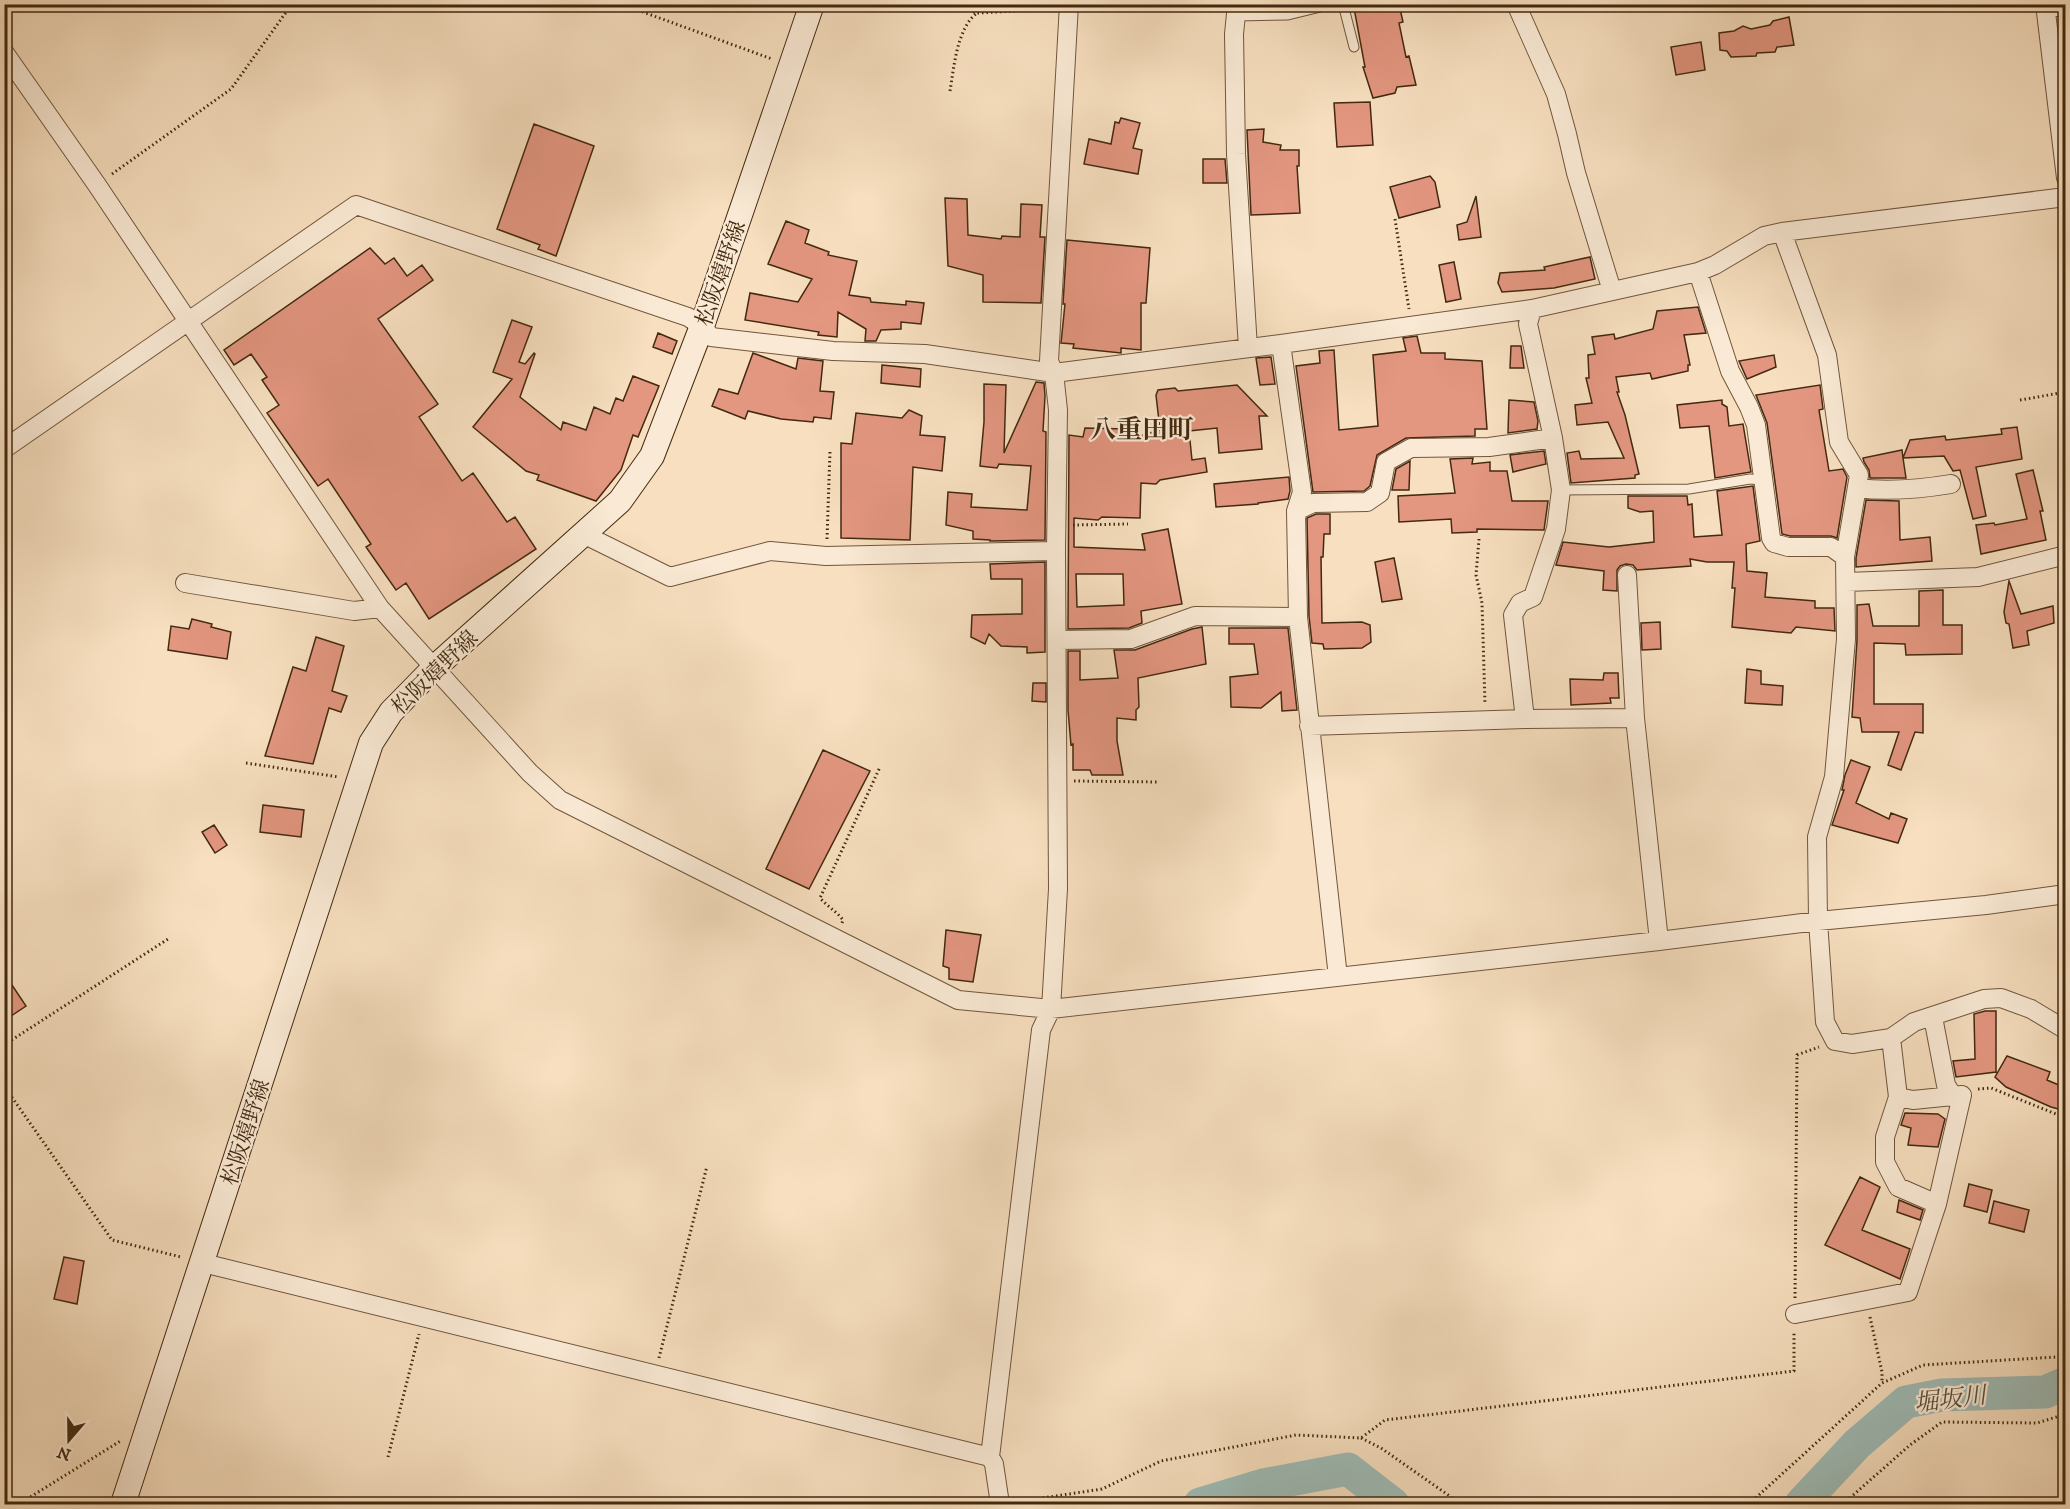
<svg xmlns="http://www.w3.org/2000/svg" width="2070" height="1509" viewBox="0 0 2070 1509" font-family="'IM FELL DW Pica','Noto Serif JP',serif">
	<rect width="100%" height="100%" fill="#f7dfbf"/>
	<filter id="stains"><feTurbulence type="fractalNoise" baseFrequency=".00333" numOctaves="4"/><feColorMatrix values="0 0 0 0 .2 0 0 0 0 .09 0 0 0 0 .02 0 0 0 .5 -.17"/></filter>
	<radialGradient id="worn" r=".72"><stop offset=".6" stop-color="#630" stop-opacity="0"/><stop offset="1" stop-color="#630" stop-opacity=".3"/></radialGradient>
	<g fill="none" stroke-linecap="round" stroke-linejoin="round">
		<path stroke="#9ebcb7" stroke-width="33" d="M1200,1504l63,-19 85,-16 45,35
			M1801,1504l56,-60 49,-42 36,-7 103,-3 21,-9"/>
	</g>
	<path fill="#e39680" stroke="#432910" stroke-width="1.5" fill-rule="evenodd" d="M1372,4h27l4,18 -4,1 7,34 3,-1 7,29 -19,2 -2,6 -22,5 -10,-31h2l-11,-59z
		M1789,17l5,28 -17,2 -2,5 -18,1 -1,3 -25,1 -4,-6 -7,-1 -1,-17 15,-2 9,-5 8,3 19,-4 3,-4z
		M1701,42l4,28 -29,5 -5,-28z
		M1370,102l3,43 -36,2 -3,-44z
		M1121,118l19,5 -7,25 9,2 -4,24 -54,-10 5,-25 22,5 4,-22 4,1z
		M534,124l60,22 -38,110 -18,-7 2,-4 -43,-16z
		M1264,129l-1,13 18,3 -1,5h19v16h-2l3,47 -49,2 -4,-85z
		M1203,159h22l2,24h-24z
		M1430,176l5,6 5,25 -41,11 -9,-31z
		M1476,196l5,41 -22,3 -2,-15 10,-3z
		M945,198l22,1 1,36 33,4 1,-3 18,1 1,-33 21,1 -2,32h5l-4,66 -58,-1v-27l-35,-9z
		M786,221l23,9 -4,13 24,9 -1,3 29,6 -8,34 21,3 1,4 35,3v-4l18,2 -3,21 -20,-2v7l-20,1 -5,11h-11l1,-12 -28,-17 -1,25 -19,-2 1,-3 -74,-12 5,-27 48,9 14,-23 -44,-15z
		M1067,240l83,8 -4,55h-5v47l-20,-2v5l-48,-5 1,-4 -13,-1 4,-39h-2z
		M370,248l15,16 9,-6 13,18 15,-11 11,15 -55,39 60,85 -19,13 43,64 11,-8 34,49 8,-5 21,32 -107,70 -23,-36 -10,7 -30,-43 5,-3 -43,-65 -10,7 -51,-73 12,-8 -17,-25 5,-3 -16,-23 -17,11 -10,-15z
		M1590,257l5,22 -41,9 -52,4 -4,-9 2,-10 45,-3 -1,-3z
		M1454,262l7,37 -15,3 -7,-37z
		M1698,307l8,26 -22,2 6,30h-2v6l-36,8 -2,-6 -34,4 3,15h-2l8,23 14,59 -4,1v3l-64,5 -4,-30 12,-2 2,8 43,-1 -16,-36 -31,3 -2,-20 17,-2 -6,-25h3l-1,-23 7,-1 -3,-17 22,-3 1,5 38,-10 4,-18z
		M512,320l20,7 -13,35 6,2 9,-11 1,1 -15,43 41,33 2,-8 23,8 8,-23 16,7 6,-16 7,3 10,-25 26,10 -21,51 -5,-2 -12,35 -25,31 -59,-21 2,-5 -13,-4 -53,-44 39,-48 -19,-7z
		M658,333l19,8 -5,13 -19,-7z
		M1417,336l4,17h24v6l37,2 5,68h-12v7l-69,2 -29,17 -7,31 -6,5 -51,1 -17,-126 24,-3 -1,-12 15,-1 5,80 39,-4 -5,-71 33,-4 -3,-13z
		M1511,346h10l3,22h-14z
		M753,353l43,16 2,-11 25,3 -3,30 14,1 -3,27 -17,-2 -1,5 -32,-3 -33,-8 -3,8 -33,-13 7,-17 19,5z
		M1774,355l2,12 -29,12 -8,-18z
		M1271,357l4,27 -15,1 -4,-27z
		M882,365l39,4 -1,18 -39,-4z
		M1036,382l8,1 1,13 -2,35 3,1 -1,108 -55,1v-1l-17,-1v-8l-27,-6 2,-33 24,2 -1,13 56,3 4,-44 -32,-2 -2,4 -17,-2 4,-44v-38l22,1 -2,68z
		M1237,385l30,31h-8l3,33 -43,4 -2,-25 -28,3 3,29 13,-2 2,14 -47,8 -4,4 -15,-1 -1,35 -38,-1 -4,3 -24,-2v29l71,3 -3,-16 26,-5 14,75 -41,7 1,12 -13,5 -61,1 1,-194 14,2 2,-9 42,1 9,8 24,-7 -4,-35 2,-5 17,-2 3,3zM1076,574h47l1,31 -47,2z
		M1820,385l3,24 -4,1 10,61 14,-2 4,8 -10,61 -6,-2h-41l-8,-2 -15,-111 -11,-28z
		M1509,400l25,2 4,19 -1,8 -29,4z
		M1722,400v4l5,3 2,19 14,-2 8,48 -36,6 -6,-52 -29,2 -3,-23z
		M909,410l13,6 -2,19 25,2 -3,34 -29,-4 -3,73 -69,-2v-95l11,1 4,-31 46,5z
		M2017,427l5,32 -46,8 10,49 -13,3 -13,-49 -7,1 -9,-15 -41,2 3,20h-36l-1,-8 -5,-8 -1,-4 39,-8 1,8 7,-18 35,-4 1,4 56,-6 -1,-5z
		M1544,451l2,13 -33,8 -3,-17z
		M1473,458l-1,6 18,-2v9h17l5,30h36l-4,29 -67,-1v3l-25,1 -1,-14 -52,3 -1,-26 57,-3 -5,-34z
		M1410,461l-1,29h-17l4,-21z
		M2033,470l10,41h-3l6,29 -65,14 -5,-29 18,-2 1,2 32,-6 -11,-45z
		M1289,477l1,14 -2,8 -30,4v1l-42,3 -2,-23z
		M1753,486l7,55 -14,3 1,27 20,2 -2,24 50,4v7h19l1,23 -39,-4 -5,6 -59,-6 3,-39h-3l2,-26h-27l-17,-3 1,7 -54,4 -4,-5 -7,-1 -6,2 -3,4v21l-14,-1 1,-19 -48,-6 7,-23 46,5 45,-5 -1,-31 -13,1 -12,-4v-12h59l1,9 4,-1 2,33 28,-2 -5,-44z
		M1866,500l33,1 1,39 30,-3 2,24 -76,6v-9z
		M1316,514h14v20h-6l-1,23h-2l1,66 40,-1 8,3 1,17 -9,6 -38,1 -1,-5 -11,-1 -3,-27 -2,-98z
		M1394,558l8,41 -20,3 -7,-40z
		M1045,562v90l-18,1v-6l-26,-1 -12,-12 -4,10 -14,-7 1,-22 50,-1v-35h-31l-1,-15z
		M2009,581l12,33 32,-8 1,17 -27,8 2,14 -16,3 -4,-24 -3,-1 -2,-11z
		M1943,590v35h19v29l-56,1 -1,-11 -31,-1v61h49v29l-8,-1 -14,38 -13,-5 11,-33h-37l-2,-14 -8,-1 5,-77v-35l12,-1 4,22h46v-35z
		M192,619l20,5 -1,3 20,5 -4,27 -59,-9 3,-24 18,3z
		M1660,622l1,27 -19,1 -1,-27z
		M1202,627l4,37 -68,14 1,29 -3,3v10l-19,-2v23l6,34h-31l-2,-5h-17v-26l-2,1 -3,-35v-59h12v29l38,-2 -4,-28h21l57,-21z
		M1229,628h59l9,82 -15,1 -1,-19 -20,16 -30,-1 -1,-30 28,-3 -4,-30h-25z
		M316,637l28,9 -12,45 15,5 -6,16 -12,-4 -16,56 -48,-8 28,-89 13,4z
		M1747,669l14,2v13l22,2 -1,19 -37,-2z
		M1604,673h14l1,25h-9l1,5 -40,2 -1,-26 33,1z
		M1033,683h13v19l-14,-1z
		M823,750l47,21 -61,118 -43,-20z
		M1851,760l19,7 -14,36 33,16 2,-6 16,6 -9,24 -66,-18 12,-35h-2l3,-15z
		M263,805l41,5 -3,27 -41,-5z
		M214,825l13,20 -12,8 -13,-21z
		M946,930l35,5 -8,47 -24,-3v-11l-6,-2z
		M4,973l22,33 -15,10 -7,-10z
		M1985,1011h11v61l-40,5 -3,-16 22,-2 -1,-45z
		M2007,1056l43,16 -3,8 19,8v23l-15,-4 -45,-20 -11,-10z
		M1905,1113l33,1 7,5 -7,28 -30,-2 3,-17 -10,-3z
		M1860,1177l20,10 -18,43 48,19 -10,30 -75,-34z
		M1969,1184l23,6 -5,22 -23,-6z
		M1899,1200l24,10 -3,10 -23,-8z
		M1994,1201l35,9 -5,22 -35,-9z
		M64,1257l20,4 -7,43 -23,-5z"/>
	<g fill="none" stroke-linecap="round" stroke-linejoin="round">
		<defs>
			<path id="service" d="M1343,4l11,43
				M1237,16l51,-1 45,-11
				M1561,490l128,-1 61,-10 13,1"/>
			<path id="minor" d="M1237,4l-3,30 2,120 12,194
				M1516,4l40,90 11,40 9,39 36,118
				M2045,4l21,174
				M2045,5l21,3
				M4,52l93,133 283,423 150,165 30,27 398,200 93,9 608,-68 159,-20 168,-16 80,-11
				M1782,232l45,123 12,87 20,33 -14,82 1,82 -12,138 -17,60 1,84 7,101 10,19 17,3 39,-6 23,-16 70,-23 17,-1 30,11 35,21
				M1698,272l32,99 19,36 7,18 15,113 3,5 14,4h43l14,10
				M1281,344l21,148 -6,19 2,106 40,360
				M4,449l352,-244 332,112 14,9 9,11 122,14 92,3 129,19 227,-29 251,-35 166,-37 17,-7 49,-29 18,-4 284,-35
				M1857,488c31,4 64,1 94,-4
				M1296,511l17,-8 54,-1 13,-9 6,-31 25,-14 78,-1 64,-9
				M583,534l87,43 100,-26 56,5 230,-5
				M1627,575l8,143
				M1847,582l131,-5 88,-22
				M185,583l169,28 26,-3
				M1057,640l74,-1 64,-23 103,1
				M1525,719l-12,-104 7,-12 13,-6 23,-68 5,-39 -8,-52 -25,-114 4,-15
				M1309,726l216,-7 110,-1 24,223
				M1891,1038l7,59 -13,40v25l13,25 39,17
				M1898,1097l15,3 40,-4
				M203,1263l787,194
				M1795,1314l113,-22 29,-88 25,-109 -9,1 -7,-11 -13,-68
				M1000,1504l-6,-40 -4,-7 51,-427 10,-21 7,-120 -2,-338 2,-141 -4,-37 -5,-12 20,-357"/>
			<path id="secondary" d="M123,1504l248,-761 20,-31 43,-44 186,-167 32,-45 50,-130 110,-322"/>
		</defs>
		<use href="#service" stroke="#70563c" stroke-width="11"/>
		<use href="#minor" stroke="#70563c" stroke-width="20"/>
		<use href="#secondary" stroke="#432910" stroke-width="26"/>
		<path stroke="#432910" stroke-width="3" stroke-dasharray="1.5 3" stroke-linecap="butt" d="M621,4l151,55
			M952,4l25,9 73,-4
			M950,91c4,-24 7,-63 27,-78
			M112,174l119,-85 61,-85
			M1395,219l14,90
			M2020,400l46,-8
			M1073,525l55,-1
			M827,539l3,-88
			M1479,539l-3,36 6,28 3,101
			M246,763l93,14
			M1074,781l84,1
			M842,923l1,-3c-7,-9 -16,-14 -23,-22l60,-131
			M4,1045l164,-106
			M4,1086l108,154 69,17
			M1978,1089l13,-1 75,30
			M1795,1298l2,-243 22,-8
			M1870,1317l12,55v11
			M659,1358l48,-192
			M1361,1438l20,10 80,56
			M388,1457l31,-123
			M1016,1502l86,-13 59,-28 135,-26 65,3 24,-18 409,-49v-40
			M19,1504l103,-64
			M1272,1504h10
			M1749,1504l133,-121 41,-18 133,-8 10,-5
			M1843,1504l67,-59 32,-23 95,1 29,-9"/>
		<use href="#service" stroke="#faead5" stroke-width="9"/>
		<use href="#minor" stroke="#faead5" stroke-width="18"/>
		<use href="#secondary" stroke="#faead5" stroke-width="24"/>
	</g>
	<g text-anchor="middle" stroke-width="4.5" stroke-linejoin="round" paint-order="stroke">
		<g font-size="22" fill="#432910" stroke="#faead5">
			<text transform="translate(720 273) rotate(-71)" y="8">松阪嬉野線</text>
			<text transform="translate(434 672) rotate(-44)" y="8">松阪嬉野線</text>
			<text transform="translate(245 1132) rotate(-72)" y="8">松阪嬉野線</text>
		</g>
		<g font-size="24" font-style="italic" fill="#5a4e3a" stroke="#faead5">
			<text transform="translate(1950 1399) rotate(-7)" y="8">堀坂川</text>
		</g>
		<g font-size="26" font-weight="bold" fill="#432910" stroke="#faead5">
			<text x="1142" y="438">八重田町</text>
		</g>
	</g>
	<rect width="2070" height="1509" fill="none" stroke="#f7dfbf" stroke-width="24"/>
	<rect x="6" y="6" width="2058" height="1497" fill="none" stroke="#432910" stroke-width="3"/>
	<rect x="12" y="12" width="2046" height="1485" fill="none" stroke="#432910" stroke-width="1.5"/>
	<g transform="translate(69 1440) rotate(200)" stroke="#faead5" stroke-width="4.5" paint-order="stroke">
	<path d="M0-4.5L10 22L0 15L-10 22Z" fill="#432910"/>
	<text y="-9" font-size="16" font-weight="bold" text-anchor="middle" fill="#432910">N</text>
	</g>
	<rect width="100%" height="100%" filter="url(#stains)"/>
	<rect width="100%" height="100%" fill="url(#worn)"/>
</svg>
